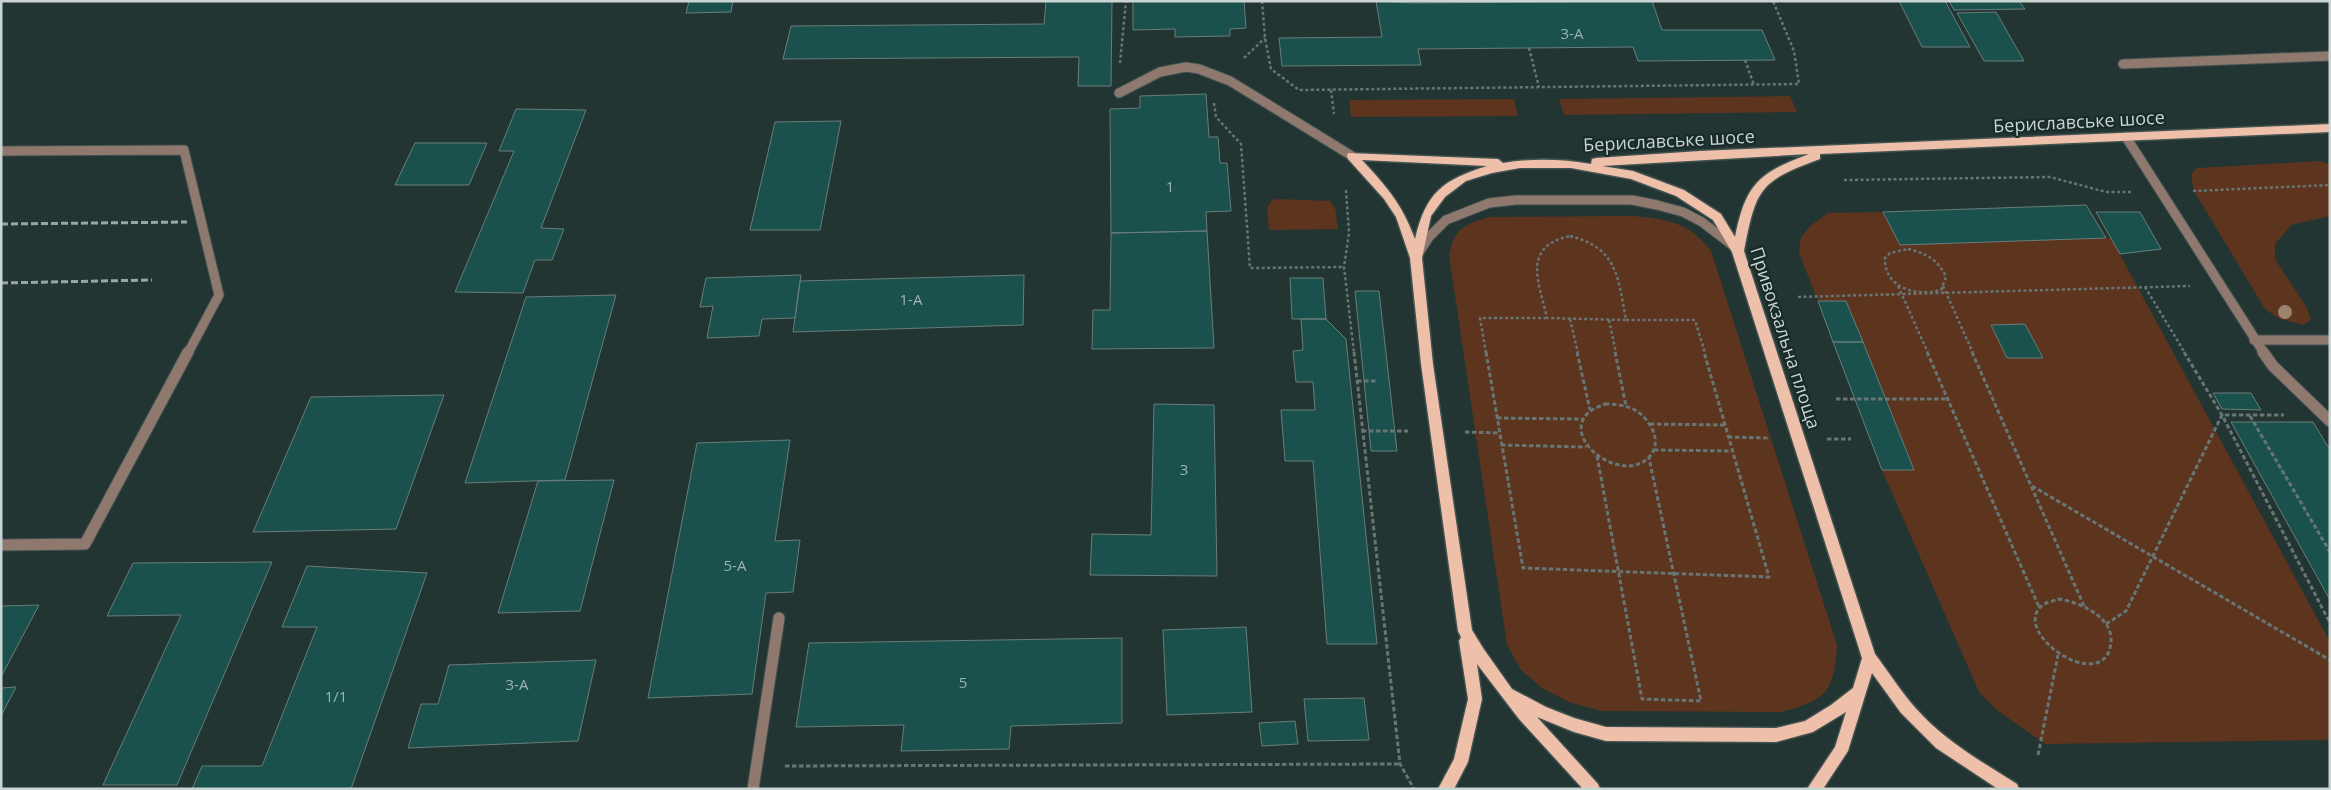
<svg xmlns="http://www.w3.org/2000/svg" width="2331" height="790" viewBox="0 0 2331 790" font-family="'Open Sans',sans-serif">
	<rect width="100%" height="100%" fill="#233533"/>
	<path fill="#5d341d" d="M1790,96l7,16 -233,3 -5,-16z
		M1514,99l4,17 -167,1 -2,-17z
		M2319,161l11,3v52l-39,9 -16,19v15l32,49 4,12 -8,5 -23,-6 -15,-10 -71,-118 -3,-17 6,-6z
		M1277,199l53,2 5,7 3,21 -69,1 -2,-22 5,-8z
		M1883,212l17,33 211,-7 219,404v98l-285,4 -48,-34 -18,-18 -97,-222 32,-1 -68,-168h-28l-19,-48 2,-16 9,-11 18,-13z
		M1632,216c35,3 57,6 79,35l126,394c-3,48 -11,55 -56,67l-180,-1 -32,-9 -27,-14 -21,-18 -14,-25 -58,-390c5,-27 16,-31 41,-38z"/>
	<path fill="#1a514c" stroke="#697d7a" d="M689,1h44l-2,11 -45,1z
		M1046,1h66l-1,85h-33l1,-29 -296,2 8,-33 253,-2z
		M1133,1h111l2,27 -16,1v7l-55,1v-8l-42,1z
		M1376,1l38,2 238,-2 10,29h100l13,30 -137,1 -5,-14 -215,2 3,16 -139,1 -3,-28 103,-1z
		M1899,1h46l25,46h-48z
		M1949,1h70l6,8 -71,1z
		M1996,12l28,49h-40l-27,-48z
		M1206,94l3,43h9l2,26h7l4,48 -25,1 1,19 -96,2 -1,-124 30,-1v-12z
		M516,109l70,1 -45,118 23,1 -12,31h-17l-12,33 -68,-1 59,-141h-15z
		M841,121l-21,109h-70l25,-108z
		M415,143h72l-18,42h-74z
		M2086,205l20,33 -206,7 -17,-33z
		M2096,212h44l21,37 -41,5z
		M1207,231l7,117 -122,1 1,-39h17l1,-77z
		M801,275l-6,43 -33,1 -3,17 -52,2 6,-32 -13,1 6,-29z
		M1024,275l-1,50 -230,7 7,-51z
		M1290,278h33l3,41h-34z
		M1355,291h24l18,160h-26z
		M616,295l-51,185 -100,3 61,-186z
		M1818,301h28l17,41h-30z
		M1301,319h25l20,20 31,305h-50l-14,-183h-28l-4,-51h34l-2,-28h-17l-3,-31 10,-1z
		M2025,324l18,34h-36l-16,-33z
		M1833,342h30l51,128h-32z
		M2213,393h38l10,17 -39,-1z
		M444,395l-48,134 -143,3 58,-135z
		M1154,404l60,1 3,171 -127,-1 2,-41 59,1z
		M2231,422h82l17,28v150z
		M790,440l-15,101 25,-1 -7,52 -27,1 -14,101 -104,4 49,-255z
		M614,480l-34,131 -82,2 40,-132z
		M272,562l-95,223h-74l78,-170 -74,1 26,-53z
		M307,566l120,7 -76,216h-159l10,-23h60l55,-139h-35z
		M39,605l-38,72v-71z
		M1246,627l6,85 -85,3 -4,-85z
		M1122,638v85l-111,3 -2,23 -108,2 3,-26 -108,2 13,-84z
		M596,660l-18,81 -170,7 13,-44h17l11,-39z
		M16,687l-15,29v-28z
		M1364,698l5,42 -61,1 -4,-42z
		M1295,721l3,23 -36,2 -3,-23z"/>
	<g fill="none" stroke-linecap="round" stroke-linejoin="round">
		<defs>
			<path id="service-far1" d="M2123,64l207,-8
				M1119,93l41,-21 26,-5 13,2 31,12 122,75
				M2126,137l138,216
				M1,151l183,-1 35,145 -31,58
				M2254,340h76"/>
			<path id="service" d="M2263,352l10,14 57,55
				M1,545l84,-1 103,-192
				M753,789l26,-171"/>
			<path id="minor" d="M1418,254l11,-17 17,-17 43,-17 27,-3h116l25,5 26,7 19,10 30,23"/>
			<path id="primary" d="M2330,124v8l-510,22v5c-61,22 -64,30 -76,92l131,403c16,21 29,43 48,62 27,28 61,47 94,68l2,5h-21l-62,-41 -35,-35 -29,-40 -24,78 -25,38h-16l28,-42 11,-35 -33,20 -37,10 -170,-1 -32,-9 -37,-15 61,67 2,5h-17l-64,-70 -42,-55 5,35 -14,63 -14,27h-16l16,-30 14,-60 -9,-58 2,-4 -3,-6 -37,-267 -11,-106 -14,-41 -12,-18 -36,-40 -1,-3 1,-3 150,6 5,4c29,-5 60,-4 88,1l1,-5 4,-1 104,-7zM1809,154c-50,19 -63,29 -74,83l-14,-23 -37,-24 -51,-19 -31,-5zM1362,160l125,6c-44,14 -61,26 -72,73 -13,-35 -28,-52 -53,-79zM1520,168h51l60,11 45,17 37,24 19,32 130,406 -9,30 -22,17 -26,16 -29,7 -170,-1 -32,-9 -28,-11 -34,-18 -29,-41 -11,-18 -39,-266 -11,-106 9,-42 14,-19 21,-16 26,-8z"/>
		</defs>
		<use href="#service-far1" stroke="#415250" stroke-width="11"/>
		<use href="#service" stroke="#415250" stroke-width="13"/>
		<use href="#minor" stroke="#415250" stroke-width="11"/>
		<use href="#primary" stroke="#415250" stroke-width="3"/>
		<path stroke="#677675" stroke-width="2.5" stroke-dasharray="3 2.5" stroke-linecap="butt" d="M1262,1l3,37 6,31 28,21 500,-6 -5,-33 -21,-50
			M1529,48l10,39
			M1244,58l21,-20
			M1745,60l9,25
			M1120,63l6,-62
			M1331,90l3,24
			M1214,103l2,14 25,27 9,124 94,-1
			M1844,180l206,-3 56,15h25
			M1346,190l3,43 -5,34 10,86
			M2193,191l137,-6
			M1570,236c48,12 48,42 56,84l-79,-2c-8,-36 -26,-71 23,-82z
			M1908,249c17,4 31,11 38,28l-5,13c-25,7 -57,-2 -56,-32l5,-5z
			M1898,286l30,67
			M1943,286l30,67
			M2145,287l40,66
			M1798,297l392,-11
			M1570,319l8,34
			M1609,320l7,33
			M1626,320h69l10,33
			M1486,353l-6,-35h67"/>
		<path stroke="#677675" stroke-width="3" stroke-dasharray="4.5 2.5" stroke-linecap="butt" d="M1354,352l46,412 14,25
			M1486,352l37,216 246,9 -65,-225
			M1577,352l13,58
			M1615,352l11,54
			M1927,352l112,255
			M1972,352l112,254
			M2184,352l38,63 108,208
			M1357,381h19
			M1836,399h111
			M1605,404c10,0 21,1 30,6 15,9 28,31 15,46 -25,30 -90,-15 -62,-43 4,-4 12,-7 17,-9z
			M2250,416l80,136
			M1497,418l85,1
			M1650,424l75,1
			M1362,431h46
			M1465,432l34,1
			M1728,437l40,1
			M1827,439h24
			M1501,445l85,2
			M1654,450l79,1
			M1597,456l45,243 59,2 -52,-243
			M2032,486l298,174
			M2058,599c22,3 60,19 52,49 -1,6 -5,11 -11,14 -28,12 -86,-37 -55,-58 4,-2 10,-3 14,-5z
			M2106,624l20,-13 96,-196h62
			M2038,755l20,-100
			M785,766l615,-2"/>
		<use href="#service-far1" stroke="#8f796e" stroke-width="9"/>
		<use href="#service" stroke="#8f796e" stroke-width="11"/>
		<use href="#minor" stroke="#8f796e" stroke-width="9"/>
		<use href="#primary" fill="#eec0a9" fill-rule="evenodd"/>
		<path stroke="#99a6a5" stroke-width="3" stroke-dasharray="7 3" stroke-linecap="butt" d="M1,224l186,-2
			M1,283l151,-3"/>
	</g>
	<circle fill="#9b8370" cx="2285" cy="312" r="7"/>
	<g text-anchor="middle" stroke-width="4.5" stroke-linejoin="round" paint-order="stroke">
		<g font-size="15" fill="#9db3b1">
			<text x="1572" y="39">3-А</text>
			<text x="1170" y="192">1</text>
			<text x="911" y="305">1-А</text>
			<text x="1184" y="475">3</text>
			<text x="735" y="571">5-А</text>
			<text x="963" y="688">5</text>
			<text x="517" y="690">3-А</text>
			<text x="336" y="702">1/1</text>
		</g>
		<g font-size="18" fill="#c9d4d3" stroke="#192b29">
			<text transform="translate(2079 122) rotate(-3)" y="6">Бериславське шосе</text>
			<text transform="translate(1669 141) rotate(-3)" y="6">Бериславське шосе</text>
			<text transform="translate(1785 338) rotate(72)" y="6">Привокзальна площа</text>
		</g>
	</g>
	<rect width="2331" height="790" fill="none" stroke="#c9d4d3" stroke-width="5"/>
</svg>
